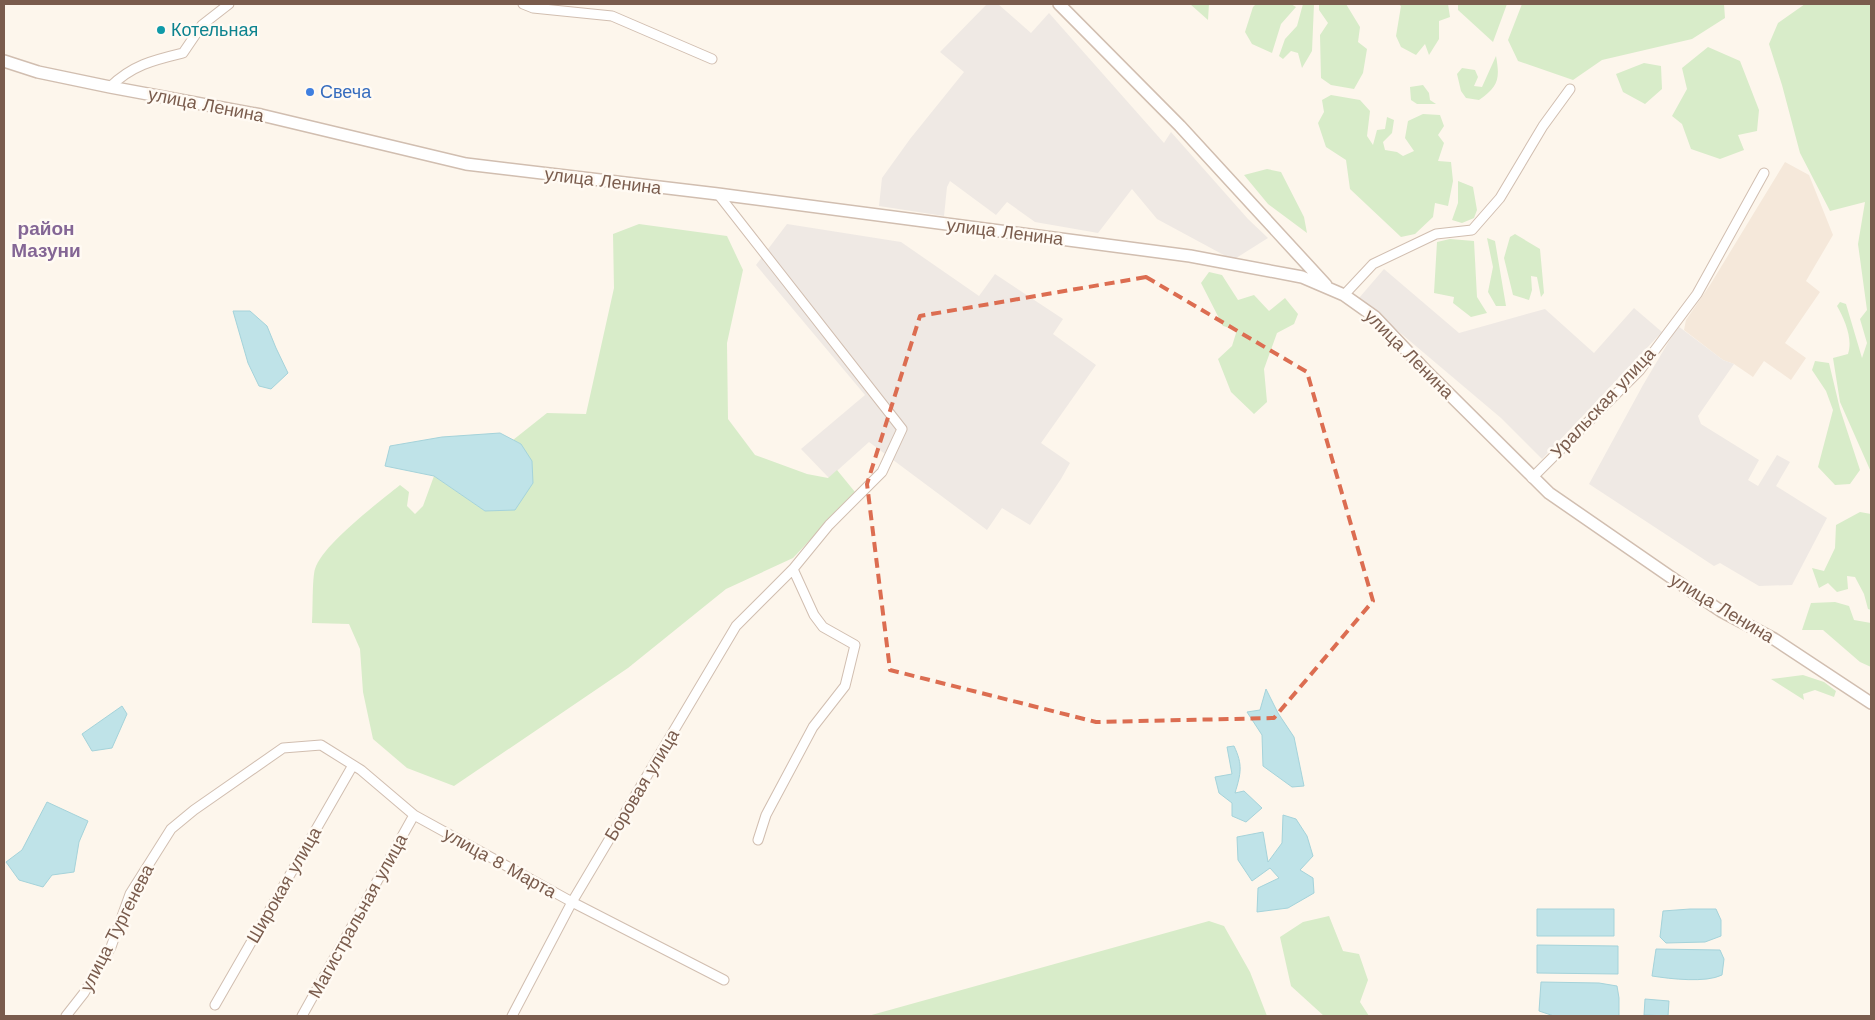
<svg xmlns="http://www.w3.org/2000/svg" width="1875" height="1020" viewBox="0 0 1875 1020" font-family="'Work Sans',sans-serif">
	<rect width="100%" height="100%" fill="#fdf6ec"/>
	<path fill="#f5e8da" d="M1785,162l24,13 24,60 -27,46 14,11 -35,51 21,15 -15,22 -27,-19 -11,16 -19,-13 -11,-4 -39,-30 2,-10 24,-35z"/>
	<path fill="#efe9e4" d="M987,4h11l33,29 18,-20 115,130 7,-11 77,87 20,19 -35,22 -76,-41 -25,-30 -34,44 -63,-11 -28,-20 -11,13 -46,-34 -3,6 -3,29 -65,-10 3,-28 28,-39 54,-67 -24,-20z
		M787,224l114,18 78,54 16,-22 68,45 -10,15 43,31 -55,78 29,20 -9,16 -31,46 -28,-17 -15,22 -118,-88 -40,36 -28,-29 64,-54 -109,-130z
		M1384,269l75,64 86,-24 49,44 40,-45 28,24 -120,127 -41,-41 -142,-120z
		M1678,326l45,34 11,4 -36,52 3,8 58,36 -11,20 10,6 19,-31 13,7 -14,24 51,32 -35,67 -33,1 -39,-23 -6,3 -125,-82 54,-99z"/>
	<path fill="#d8ecc9" d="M1190,4h19l-1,16z
		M1256,4h35l5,3 -15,17 -9,29 -20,-9 -7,-12 8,-25z
		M1303,4h11l-2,47 -10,17 -4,-15 -7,-2 -8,8 -4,-3 6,-17 12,-13z
		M1319,4h27l14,23 -2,15 9,7 -4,24 -9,16 -23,-4 -10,-7 -1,-43 8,-12 -9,-13z
		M1398,4h50l2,13 -11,4v18l-10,16 -4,-11 -9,11 -15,-8 -5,-11 5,-30z
		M1458,4h49l-14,38 -35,-32z
		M1522,4h202l1,14 -33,21 -90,21 -29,20 -55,-19 -10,-21z
		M1805,4h66v468l-31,-70 -7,-44 15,-4c5,-15 -3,-34 -11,-48l3,-4 6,2 16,54 5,-15 -7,-24 7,-9 -9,-66 7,-42 -35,9 -30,-58 -18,-68 -13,-41 9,-21z
		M1708,47l32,14 19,49 -2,21 -19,4 6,15 -24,9 -29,-10 -9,-25 -10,-8 15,-27 -5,-21z
		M1496,56c4,22 3,30 -17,44l-13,-2 -5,-7 -4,-17 5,-6 13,2 3,7 -4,9 8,1z
		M1644,63l17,3 1,23 -17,15 -22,-12 -7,-18z
		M1423,85l6,8 1,7 6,4h-19l-6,-4 -1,-13z
		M1331,95l29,5 10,11 -3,25 6,9 4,-15 8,-1 2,-12 7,3 -2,13 -9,9 2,8 12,2 6,4 11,-5 -9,-13 3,-17 15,-7 17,1 4,11 -6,9 6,8 -6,18 13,1 2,19 -5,25 -13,-3 -2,14 -18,17 -14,3 -51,-48 -4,-29 -20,-13 -8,-24 6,-11 -2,-12z
		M1267,169l14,3 23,45 3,16 -39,-29 -24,-29z
		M1458,181l15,6 4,23 -3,8 -12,5 -10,-3 6,-17z
		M639,224l88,12 16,34 -16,73 1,76 27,36 52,19 21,4 9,-8 18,22 -62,66 -67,31 -98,79 -174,118 -47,-18 -34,-29 -10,-47 -3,-43 -11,-25 -37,-1c1,-12 0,-44 3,-54 8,-25 63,-66 85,-84l9,7 -2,14 8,8 8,-8 11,-30 51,35 36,-67 -8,-4 34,-27 39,1 28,-126 -1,-54z
		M1515,234l25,15 4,44 -3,4 -4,-20 -6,-1 1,14 -3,10 -16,-5 -9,-37 6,-21z
		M1487,238l8,3 11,65h-10l-8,-14 5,-25z
		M1450,239l24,2 3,56 10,16 -16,4 -18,-14 1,-6 -20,-4 3,-51z
		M1209,272l13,3 16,25 16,-5 15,16 16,-13 13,16 -4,10 -17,9 -13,36 3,33 -13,12 -23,-22 -13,-33 14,-13 5,-16 -14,-4 -22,-43z
		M1815,361l14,2 11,46 20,61 -10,14 -15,1 -17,-18 15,-57 -7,-19 -14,-21z
		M1860,512l11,2v96l-3,-1 -4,-15 -9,-17 -8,-1 1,13 -11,3 -9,-9 -9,5 -7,-20 12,3 11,-23 1,-23z
		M1835,602l14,4 5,14 17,3v44l-11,-5 -37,-32h-21l9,-27z
		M1803,675l21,7 12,9 -2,6 -19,-7 -12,4 1,6 -33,-21z
		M1329,916l14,35 16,3 9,26 -8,22 9,14h-45l-33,-30 -11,-49 23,-15z
		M1209,921l15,5 26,46 17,44h-399z"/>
	<path fill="#bfe3e8" stroke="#a5d3da" d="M233,311h17l17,15 9,22 12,25 -17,16 -12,-3 -11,-23z
		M500,433l21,11 11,17 1,22 -18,27 -30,1 -51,-35 -49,-10 5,-20 52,-9z
		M1266,689l12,24 16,24 10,49 -12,1 -29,-21 -1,-31 -15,-23 13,-2z
		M122,706l5,8 -15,34 -20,3 -10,-17z
		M1234,746c9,19 7,27 1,47l9,-2 18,17 -16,14 -14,-6v-13l-13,-10 -4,-16 17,-3 -5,-27z
		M47,802l41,19 -9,21 -5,30 -22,3 -9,12 -24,-7 -13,-18 16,-12z
		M1283,815l13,4 11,17 6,20 -13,14 13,8 1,15 -26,15 -31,4 1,-24 21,-10 -9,-10 -18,13 -14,-21 -1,-23 26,-5 5,30 14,-19z
		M1537,909h77v27h-77z
		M1690,909h26l5,11v16l-16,6 -39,1 -6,-6 3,-26z
		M1537,945l81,1v28l-81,-1z
		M1656,949l64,1 4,9 -2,16c-16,8 -51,4 -70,1z
		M1541,982l58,1 18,3 2,12v18h-65l-15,-5z
		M1645,999l24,2 -1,15 -24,-1z"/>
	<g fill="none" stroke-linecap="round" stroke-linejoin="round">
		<defs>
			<path id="minor" d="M523,4l10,4 79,8 100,43
				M110,87c22,-22 44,-27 73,-34l19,-28 27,-21
				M1344,295l29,-31 63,-30 36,-4 28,-32 43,-72 27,-37
				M1532,478l108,-108 57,-76 67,-121
				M758,840l8,-25 47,-88 32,-41 10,-41 -32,-18 -9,-12 -21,-46
				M215,1005l138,-240
				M66,1016l18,-23 27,-46 19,-53 41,-65 23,-19 89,-62 38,-3 40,25 53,45 158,87 152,78
				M302,1016l112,-201
				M512,1016l60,-114 164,-276 57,-57 36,-44 53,-53 20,-43 -184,-235"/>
			<path id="tertiary" d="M1059,4l121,122 146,159
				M4,61l34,11 72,15 151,28 205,49 252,30 472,62 112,21 42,18 31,22 53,56 121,120 139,96 33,22 53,28 97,64"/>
		</defs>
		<use href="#minor" stroke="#d1beb0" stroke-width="11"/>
		<use href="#tertiary" stroke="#d1beb0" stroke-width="14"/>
		<use href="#minor" stroke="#fff" stroke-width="9"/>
		<use href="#tertiary" stroke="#fff" stroke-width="11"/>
	</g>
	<path fill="none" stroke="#dc6d51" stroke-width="4" stroke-dasharray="10 6" stroke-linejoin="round" d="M1146,277l161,95 66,229 -99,117 -178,4 -206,-52 -23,-186 53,-168z"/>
	<circle fill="#0f9aa8" stroke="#fffaf3" stroke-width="2" cx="161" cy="30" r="5"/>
	<circle fill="#3f7fe0" stroke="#fffaf3" stroke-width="2" cx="310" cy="92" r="5"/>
	<g text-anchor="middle" stroke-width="5" stroke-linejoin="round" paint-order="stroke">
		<g font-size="18" fill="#0d838f" stroke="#fffaf3" text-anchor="start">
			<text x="171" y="36">Котельная</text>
		</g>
		<g font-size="18" fill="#366cbe" stroke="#fffaf3" text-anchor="start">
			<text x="320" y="98">Свеча</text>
		</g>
		<g font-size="18" fill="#7a5c4d" stroke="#fffaf3">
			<text transform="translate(206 105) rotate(11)" y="6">улица Ленина</text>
			<text transform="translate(603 181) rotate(7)" y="6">улица Ленина</text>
			<text transform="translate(1005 232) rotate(7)" y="6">улица Ленина</text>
			<text transform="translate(1409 354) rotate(45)" y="6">улица Ленина</text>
			<text transform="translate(1603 403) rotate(-47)" y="6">Уральская улица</text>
			<text transform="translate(1722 608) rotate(31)" y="6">улица Ленина</text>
			<text transform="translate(642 785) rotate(-59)" y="6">Боровая улица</text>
			<text transform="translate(500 863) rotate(29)" y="6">улица 8 Марта</text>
			<text transform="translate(284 885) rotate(-60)" y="6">Широкая улица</text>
			<text transform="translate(358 916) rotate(-61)" y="6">Магистральная улица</text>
			<text transform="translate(117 928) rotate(-63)" y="6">улица Тургенева</text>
		</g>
		<g font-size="19" font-weight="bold" fill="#846695" stroke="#fffaf3">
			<text x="46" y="235">район<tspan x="46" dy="22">Мазуни</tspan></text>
		</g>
	</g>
	<rect width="1875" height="1020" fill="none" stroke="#7a5c4d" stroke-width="10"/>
</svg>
